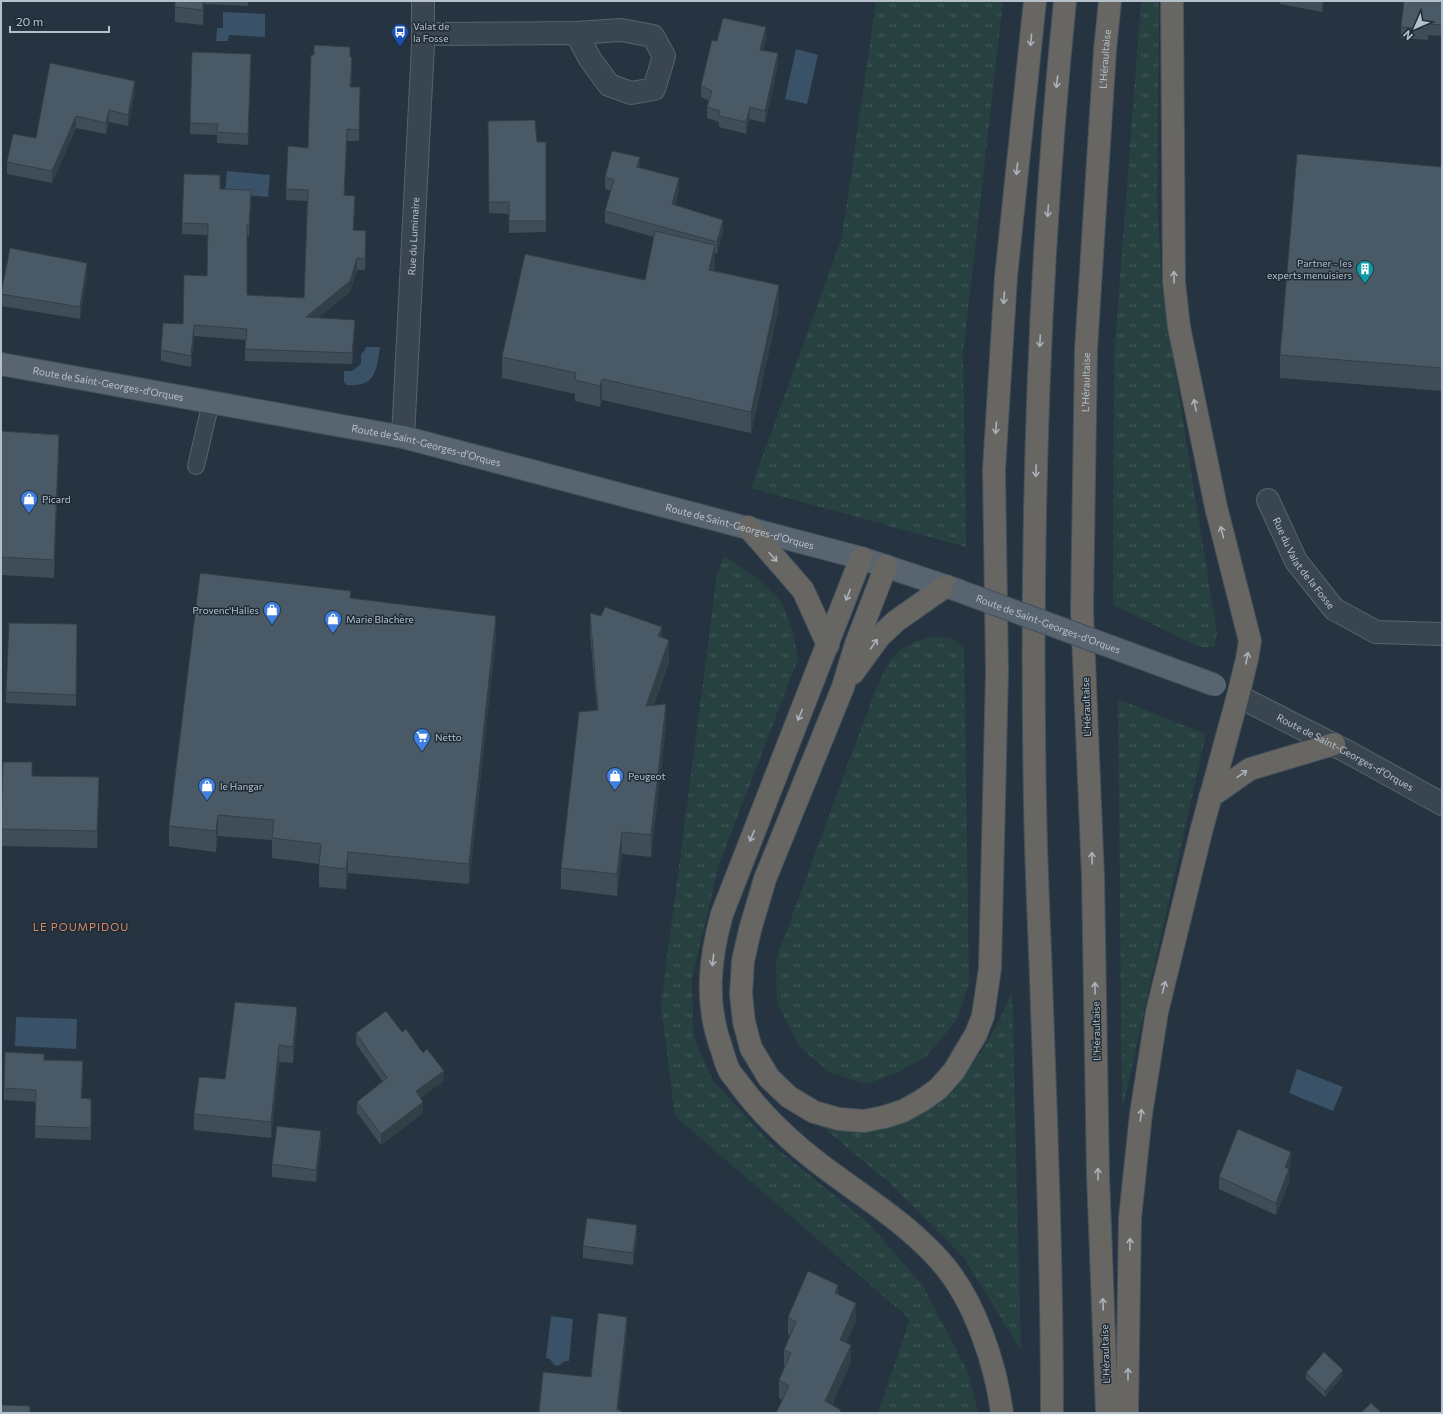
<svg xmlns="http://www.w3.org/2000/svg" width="1443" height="1414" viewBox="0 0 1443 1414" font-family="Commissioner,sans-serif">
	<defs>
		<pattern id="grass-tufts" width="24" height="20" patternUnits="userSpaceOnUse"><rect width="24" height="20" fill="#274141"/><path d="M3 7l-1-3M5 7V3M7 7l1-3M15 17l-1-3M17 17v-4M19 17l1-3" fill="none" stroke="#445b5b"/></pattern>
	</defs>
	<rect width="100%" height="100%" fill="#253440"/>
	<path fill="url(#grass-tufts)" d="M876,1h127l-40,352 3,194 -215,-59 91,-251z
		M1141,1h18l-2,200 5,88 55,345 -3,13h-14l-87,-42 1,-247z
		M724,556l31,20 26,25 12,31 5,27 -79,206 -27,112 1,58 19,44 58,64 97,79 56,64 46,88 9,39h-100l32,-94 -235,-203 -14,-111 56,-430z
		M935,636l19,3 10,10 5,334 -12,37 -32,38 -31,16 -28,10 -37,-12 -28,-24 -24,-44 -1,-44 97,-264c6,-12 15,-36 25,-44 10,-9 25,-13 37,-16z
		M1118,699l88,35 -84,377z
		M1012,990l9,360 -57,-92 -73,-74 -89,-74 89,14 33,-12 31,-23 27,-38 22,-40z"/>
	<path fill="#395268" d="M223,12l42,2v23l-36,-2 -1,6h-12l1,-13h6z
		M796,49l22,6 -11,49 -22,-5z
		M227,171l43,4 -2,22 -43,-4z
		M366,347h14c-4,24 -4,40 -33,38l-3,-3v-11h8l9,-7v-10l4,-4z
		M16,1017l61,2 -1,30 -61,-3z
		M1297,1069l46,18 -10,24 -44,-18z
		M551,1316l22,3 -4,42h-4l-7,5 -4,-1 -4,-6 -4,-1z"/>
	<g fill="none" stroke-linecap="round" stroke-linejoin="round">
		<defs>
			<path id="service" d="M196,466l15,-64"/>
			<g id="minor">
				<path d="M423,34l153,-1 14,26 19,26 22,8 23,-4 10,-33 -11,-20 -32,-6 -45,3"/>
				<path id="s1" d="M403,437l20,-392v-44"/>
				<path id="s2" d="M1268,500l28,61 38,48 42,23 66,2"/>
			</g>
			<g id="tertiary">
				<path id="s3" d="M1238,696l110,56 94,52"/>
			</g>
			<g id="primary">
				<path id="s4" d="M1,364l402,73 458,121 99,33"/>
			</g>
			<g id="trunk">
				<path d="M748,527l55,63 25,55"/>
				<path d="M861,558l-139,356c-13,47 -17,90 0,136 2,7 4,14 7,20 3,6 8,10 11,15 26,35 61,66 96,91 37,27 76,52 106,87 33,38 54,102 60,150"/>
				<path d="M886,566l-30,78 -13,43 -78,192 -15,51 -7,31 -2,33 3,28 7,26 18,30 20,19 25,15 25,7 25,2 20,-4 19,-6 18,-10 17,-12 16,-18 22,-37 7,-18 7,-48 7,-297 -3,-201 12,-193 29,-276"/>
				<path d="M853,673l26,-36 17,-16 50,-35"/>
				<path d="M1210,797l40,-28 84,-25"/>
				<path d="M1052,1413c0,-135 -5,-270 -10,-405 -2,-68 -6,-137 -7,-206 -5,-267 3,-535 30,-801"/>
				<path id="s5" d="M1107,1413l-9,-238 -5,-298 -11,-266 4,-261 19,-300 5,-49"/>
				<path d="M1127,1413l3,-195 11,-104 16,-102 44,-180 37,-136 9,-37 3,-18 -34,-134 -37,-180 -5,-45 -2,-281"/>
			</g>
		</defs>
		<use href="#service" stroke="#57636e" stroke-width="18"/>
		<use href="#minor" stroke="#57636e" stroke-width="24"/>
		<use href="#tertiary" stroke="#57636e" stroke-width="24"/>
		<use href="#primary" stroke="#434f59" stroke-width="24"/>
		<use href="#trunk" stroke="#44505b" stroke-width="24"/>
		<use href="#service" stroke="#394650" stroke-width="16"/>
		<use href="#minor" stroke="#394650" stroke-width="22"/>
		<use href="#tertiary" stroke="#394650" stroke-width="22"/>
		<use href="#primary" stroke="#586570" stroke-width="22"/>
		<use href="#trunk" stroke="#676663" stroke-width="22"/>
		<defs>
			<g id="primary-bridge">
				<path id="s6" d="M962,592l253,93"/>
			</g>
		</defs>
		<use href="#primary-bridge" stroke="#434f59" stroke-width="24" stroke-linecap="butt"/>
		<use href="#primary-bridge" stroke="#586570" stroke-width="22"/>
	</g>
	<path fill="#3f4d58" d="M175,1h73v5l-44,-2 -1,21 -28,-3z
		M1280,1h44l-2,11 -42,-8z
		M1442,1v35l-14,-1v5l-27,-2v-11z
		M766,39l-3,11 15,15 -13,58 -15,-4 -4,15 -27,-7v-5l-12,-4v-11l2,-6 -8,-4v-11l16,-45z
		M314,45l36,12 2,11 -1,19h9l-1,54h-12l-3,54 11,12 -2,23 13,12 -1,28h-8l-7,22 -31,25 36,14 -3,33 -107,-3v-12l1,-9 -52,-4 -3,31 -30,-6v-11l22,-26 24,-48 1,-41 -26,-1v-11l38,-34 31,12 -2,36 -2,-1v59l57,3 3,-97 -21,-1v-11l22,-41 6,-93z
		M50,63l85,29 -7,34 -19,-4 -3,12 -30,-6 -24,55 -45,-9v-12l29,-24z
		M251,65l-3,80 -31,-2v-8l-27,-1v-11z
		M488,121l49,21h9v90l-37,1v-19l-20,-1z
		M1442,167v224l-162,-13v-23z
		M640,168l39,22 -4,15 48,27 -6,22 -2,-1v13l-1,5 65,35 -28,127 -149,-33 -2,7 -25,-6v-7l-73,-16v-21l143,-77 9,-43 -49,-14v-12l6,-20 -6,-2v-12z
		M87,275l-7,44 -79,-13v-14z
		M1,431l58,21 -5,126 -53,-3z
		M351,598l145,39 -27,247 -121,-11 -2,16 -27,-2v-23l-47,-6v-18l-54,-4 -2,16 -47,-6v-20z
		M590,613l72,24 7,25 -15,43 12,21 -15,131 -29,-3 -5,42 -56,-7v-21l36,-157 -7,-77z
		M77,624l-1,82 -70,-3v-11z
		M99,794l-2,54 -96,-2v-17z
		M297,1023l-4,40 -14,-1 -8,76 -77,-8v-16l31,-35z
		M402,1032l42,49 -24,17 3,15 -42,32 -24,-32v-11l26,-20 -27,-38v-11z
		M44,1060l39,13 -1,25 9,1v41l-56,-2 1,-36 -32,-2v-12z
		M321,1143l-5,39 -44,-5v-13z
		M1291,1164l-2,5v13l-13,33 -57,-26v-12z
		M637,1237l-4,28 -50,-7v-12z
		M838,1295l18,26 -10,22 5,19 -19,43 9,8 -59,-13 -3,-2v-18l5,-12v-18l6,-14 -2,-1v-18z
		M1306,1373l37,3 -18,21 -19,-18z"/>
	<path fill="#333f47" d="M203,1h1l-1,24z
		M1322,1h2l-2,11z
		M766,27v12l-6,22v-11z
		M778,53v12l-13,58v-12z
		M251,54v11l-3,80v-11z
		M352,57v11l-2,30v-11z
		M135,81v11l-7,34v-11z
		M750,107v12l-4,15v-12z
		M109,110v12l-3,12v-11z
		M76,116v12l-24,55v-12z
		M347,129v12l-3,66v-12z
		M640,157v12l-3,-2z
		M679,178v12l-7,26v-12z
		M251,190v11l-2,36v-12z
		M355,196v11l-2,34v-11z
		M723,220v12l-6,22v-12z
		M366,231v11l-1,28v-11z
		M715,245v21l-6,24v-20z
		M357,258v12l-7,22 -44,36v-11z
		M87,263v12l-7,44v-12z
		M779,285v21l-28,127v-21z
		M355,320v11l-3,33v-11z
		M194,325v11l-3,31v-11z
		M602,379v21l-2,7v-21z
		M59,435v17l-5,126v-18z
		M496,616v21l-27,247v-20z
		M662,627v22l-4,-13z
		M669,640v22l-23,66v-22z
		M666,704v22l-15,131v-22z
		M99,777v17l-2,54v-17z
		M218,815v21l-2,16v-21z
		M622,832v22l-5,42v-22z
		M348,852v21l-2,16v-20z
		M297,1007v16l-4,40v-16z
		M279,1045v17l-8,76v-16z
		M444,1071v10l-28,20v-10z
		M423,1102v11l-42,32v-11z
		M321,1131v12l-5,39v-12z
		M1291,1152v12l-6,15v-12z
		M1289,1169v13l-13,33v-12z
		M637,1225v12l-4,28v-12z
		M838,1285v18l-3,-10z
		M856,1303v18l-16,36v-17z
		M627,1317v17l-9,79h-1z
		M851,1345v17l-23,51 -3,-12z
		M1343,1370v6l-18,21v-6z"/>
	<path fill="#495a66" stroke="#333f47" d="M175,1h28v9l-28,-3z
		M1404,1h38v24l-14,-1v5l-27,-2z
		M723,18l43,9 -6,23 18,3 -13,58 -15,-4 -4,15 -27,-6 1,-5 -13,-4 5,-16 -11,-5 11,-46 5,1z
		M314,45l36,2v10h2l-2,30h10l-1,43 -12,-1 -3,66 11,1 -2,34 13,1 -1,28 -8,-1 -7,23 -44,36 49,3 -3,33 -107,-4 2,-20 -53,-4 -3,31 -30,-6 2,-27 20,1 1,-49 23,1 1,-52 -26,-1 2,-49 36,1v14l31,1 -2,35h-2v70l57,3 4,-108 -22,-1 2,-43 20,2 3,-93h3z
		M192,52l59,2 -3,80 -31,-2 1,-8 -28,-1z
		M50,63l85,18 -7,34 -19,-5 -3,13 -30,-7 -24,55 -45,-9 6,-28 23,4z
		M535,120l2,22h9v79h-37v-19h-20l-1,-81z
		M612,151l28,6 -3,10 42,11 -7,26 51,16 -6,22 -112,-31 9,-31 -9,-3z
		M1297,154l145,13v201l-162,-13z
		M655,231l60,14 -6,25 70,15 -28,127 -149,-33 -2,7 -25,-6 1,-7 -74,-16 23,-103 120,26z
		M10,248l77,15 -7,44 -79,-13z
		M1,431l58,4 -5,125 -53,-3z
		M200,573l151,18 -1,7 146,18 -27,248 -121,-12 -2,17 -27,-3 2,-22 -49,-6 2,-18 -56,-5 -2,16 -47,-5z
		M605,607l57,20 -4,9 11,4 -23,66 20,-2 -15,131 -29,-3 -5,42 -56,-6 18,-156 19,-2 -8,-97 11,3z
		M9,623l68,1 -1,71 -70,-3z
		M3,762h29v14l67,1 -2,54 -96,-2z
		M235,1002l62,5 -4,40 -14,-2 -8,77 -77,-8 5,-37 26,2z
		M386,1011l16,21 4,-3 17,24 4,-4 17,22 -28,20 7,11 -42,32 -24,-32 30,-24 -31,-45z
		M5,1052l39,2v6l39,1 -2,37 10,1v29l-56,-2 1,-36 -32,-2z
		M277,1126l44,5 -5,39 -44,-6z
		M1238,1129l53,23 -6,15 4,2 -13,34 -57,-26z
		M587,1218l50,7 -4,28 -50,-7z
		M808,1271l30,14 -3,8 21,10 -16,37 11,5 -26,56 16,9 -1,3h-64l13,-27 -10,-6 12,-27 -7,-3 12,-28 -8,-5z
		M598,1313l29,4 -10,93h4v3h-82l4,-41 48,5z
		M1324,1352l19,18 -18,21 -19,-18z
		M1371,1403l11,10h-21z
		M1,1405l29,1v7h-29z"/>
	<defs><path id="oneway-shaft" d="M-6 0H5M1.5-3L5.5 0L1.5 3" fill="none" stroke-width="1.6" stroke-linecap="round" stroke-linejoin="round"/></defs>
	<g stroke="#aab2bb">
		<use href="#oneway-shaft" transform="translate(1031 40) rotate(96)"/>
		<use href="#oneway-shaft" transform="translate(1057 82) rotate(96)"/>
		<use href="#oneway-shaft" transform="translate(1017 169) rotate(96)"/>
		<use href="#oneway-shaft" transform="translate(1048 211) rotate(94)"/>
		<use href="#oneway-shaft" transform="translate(1174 277) rotate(-91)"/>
		<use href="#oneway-shaft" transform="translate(1004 298) rotate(94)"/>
		<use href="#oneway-shaft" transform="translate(1040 341) rotate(93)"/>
		<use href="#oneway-shaft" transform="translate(1195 405) rotate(-101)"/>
		<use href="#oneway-shaft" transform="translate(996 428) rotate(94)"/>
		<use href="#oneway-shaft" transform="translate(1036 471) rotate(92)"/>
		<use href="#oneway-shaft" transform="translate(1222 532) rotate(-104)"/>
		<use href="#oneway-shaft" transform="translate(773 557) rotate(48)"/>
		<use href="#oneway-shaft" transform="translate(848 595) rotate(111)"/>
		<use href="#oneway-shaft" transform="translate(874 644) rotate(-55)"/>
		<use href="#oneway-shaft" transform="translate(1247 658) rotate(-79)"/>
		<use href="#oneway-shaft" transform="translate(800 715) rotate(112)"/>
		<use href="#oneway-shaft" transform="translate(1242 774) rotate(-35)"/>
		<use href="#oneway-shaft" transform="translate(752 836) rotate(112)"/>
		<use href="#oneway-shaft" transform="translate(1092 858) rotate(-92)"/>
		<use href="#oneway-shaft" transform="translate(713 960) rotate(96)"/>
		<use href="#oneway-shaft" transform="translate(1164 987) rotate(-76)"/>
		<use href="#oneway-shaft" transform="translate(1095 988) rotate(-91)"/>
		<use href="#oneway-shaft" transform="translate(1141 1115) rotate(-83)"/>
		<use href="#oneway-shaft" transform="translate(1098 1174) rotate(-91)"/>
		<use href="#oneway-shaft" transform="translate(1130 1244) rotate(-89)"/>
		<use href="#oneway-shaft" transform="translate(1103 1304) rotate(-92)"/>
		<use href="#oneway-shaft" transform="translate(1128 1374) rotate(-90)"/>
	</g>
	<defs>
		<symbol id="bus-pin" viewBox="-11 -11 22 30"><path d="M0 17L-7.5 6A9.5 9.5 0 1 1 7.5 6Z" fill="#1a4fb4" stroke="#1e2b35"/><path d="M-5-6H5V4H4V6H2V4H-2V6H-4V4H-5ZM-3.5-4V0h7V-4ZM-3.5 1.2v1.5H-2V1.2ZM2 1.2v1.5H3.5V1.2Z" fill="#fff"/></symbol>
		<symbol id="building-pin" viewBox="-11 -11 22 30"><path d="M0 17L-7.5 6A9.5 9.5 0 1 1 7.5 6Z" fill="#0f9aa8" stroke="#1e2b35"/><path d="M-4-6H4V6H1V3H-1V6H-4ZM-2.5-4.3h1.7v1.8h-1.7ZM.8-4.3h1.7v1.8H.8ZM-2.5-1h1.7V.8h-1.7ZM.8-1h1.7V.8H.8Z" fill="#fff"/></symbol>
		<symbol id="shop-pin" viewBox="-11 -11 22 30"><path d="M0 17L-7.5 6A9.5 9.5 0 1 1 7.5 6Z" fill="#3f7fe0" stroke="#1e2b35"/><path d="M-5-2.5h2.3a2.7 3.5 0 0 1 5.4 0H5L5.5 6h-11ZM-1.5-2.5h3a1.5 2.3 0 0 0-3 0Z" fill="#fff"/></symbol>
		<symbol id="supermarket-pin" viewBox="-11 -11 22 30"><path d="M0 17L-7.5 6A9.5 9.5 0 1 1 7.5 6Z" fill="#3f7fe0" stroke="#1e2b35"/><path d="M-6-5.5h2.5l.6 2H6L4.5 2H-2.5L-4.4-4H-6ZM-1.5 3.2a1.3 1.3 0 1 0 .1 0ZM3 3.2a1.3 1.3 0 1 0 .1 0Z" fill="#fff"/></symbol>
	</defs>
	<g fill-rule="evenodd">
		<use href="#bus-pin" x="390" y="22" width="20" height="27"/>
		<use href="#building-pin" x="1355" y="259" width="20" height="27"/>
		<use href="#shop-pin" x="19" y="489" width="20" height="27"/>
		<use href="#shop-pin" x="262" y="600" width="20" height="27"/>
		<use href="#shop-pin" x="323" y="609" width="20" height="27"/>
		<use href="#supermarket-pin" x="412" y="727" width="20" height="27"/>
		<use href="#shop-pin" x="605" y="766" width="20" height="27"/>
		<use href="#shop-pin" x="197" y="776" width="20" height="27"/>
	</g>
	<g text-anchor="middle" stroke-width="3" stroke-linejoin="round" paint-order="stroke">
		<g font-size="10" fill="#b6c0cb" stroke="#1e2b35" text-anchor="start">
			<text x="413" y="30">Valat de<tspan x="413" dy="12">la Fosse</tspan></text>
			<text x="1352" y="267" text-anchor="end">Partner - les<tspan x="1352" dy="12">experts menuisiers</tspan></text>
			<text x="42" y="503">Picard</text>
			<text x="259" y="614" text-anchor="end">Provenc'Halles</text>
			<text x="346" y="623">Marie Blachère</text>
			<text x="435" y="741">Netto</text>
			<text x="628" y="780">Peugeot</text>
			<text x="220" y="790">le Hangar</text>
		</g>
		<g font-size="10" fill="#b6c0cb" stroke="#1e2b35">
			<text dy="4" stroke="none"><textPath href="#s5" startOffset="1355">L'Héraultaise</textPath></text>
			<text dy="4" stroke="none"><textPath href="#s1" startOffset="201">Rue du Luminaire</textPath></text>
			<text dy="4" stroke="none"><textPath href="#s5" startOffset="1031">L'Héraultaise</textPath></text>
			<text dy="4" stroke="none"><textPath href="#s4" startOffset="109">Route de Saint-Georges-d'Orques</textPath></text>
			<text dy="4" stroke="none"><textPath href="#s4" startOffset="433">Route de Saint-Georges-d'Orques</textPath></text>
			<text dy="4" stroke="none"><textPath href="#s4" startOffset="757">Route de Saint-Georges-d'Orques</textPath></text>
			<text dy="4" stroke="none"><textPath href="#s2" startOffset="73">Rue du Valat de la Fosse</textPath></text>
			<text dy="4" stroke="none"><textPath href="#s6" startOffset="92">Route de Saint-Georges-d'Orques</textPath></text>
			<text transform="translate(1086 707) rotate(-92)" y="4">L'Héraultaise</text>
			<text dy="4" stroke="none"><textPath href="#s3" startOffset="121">Route de Saint-Georges-d'Orques</textPath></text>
			<text transform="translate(1096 1031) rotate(-91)" y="4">L'Héraultaise</text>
			<text transform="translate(1105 1354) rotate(-92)" y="4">L'Héraultaise</text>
		</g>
		<g font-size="11" letter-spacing="1" fill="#d68966" stroke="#1e2b35">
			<text x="81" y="931">LE POUMPIDOU</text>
		</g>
	</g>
	<rect width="1443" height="1414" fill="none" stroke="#b6c0cb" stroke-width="4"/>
	<g transform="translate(1415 28) rotate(225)" stroke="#1e2b35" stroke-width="3" paint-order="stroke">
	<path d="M0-3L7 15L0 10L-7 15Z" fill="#b6c0cb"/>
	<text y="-6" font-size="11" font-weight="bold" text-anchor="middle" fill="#b6c0cb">N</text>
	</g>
	<path d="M10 26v6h99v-6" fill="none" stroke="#b6c0cb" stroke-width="2"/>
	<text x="16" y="26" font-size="12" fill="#b6c0cb" stroke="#1e2b35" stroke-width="3" paint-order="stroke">20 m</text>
</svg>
